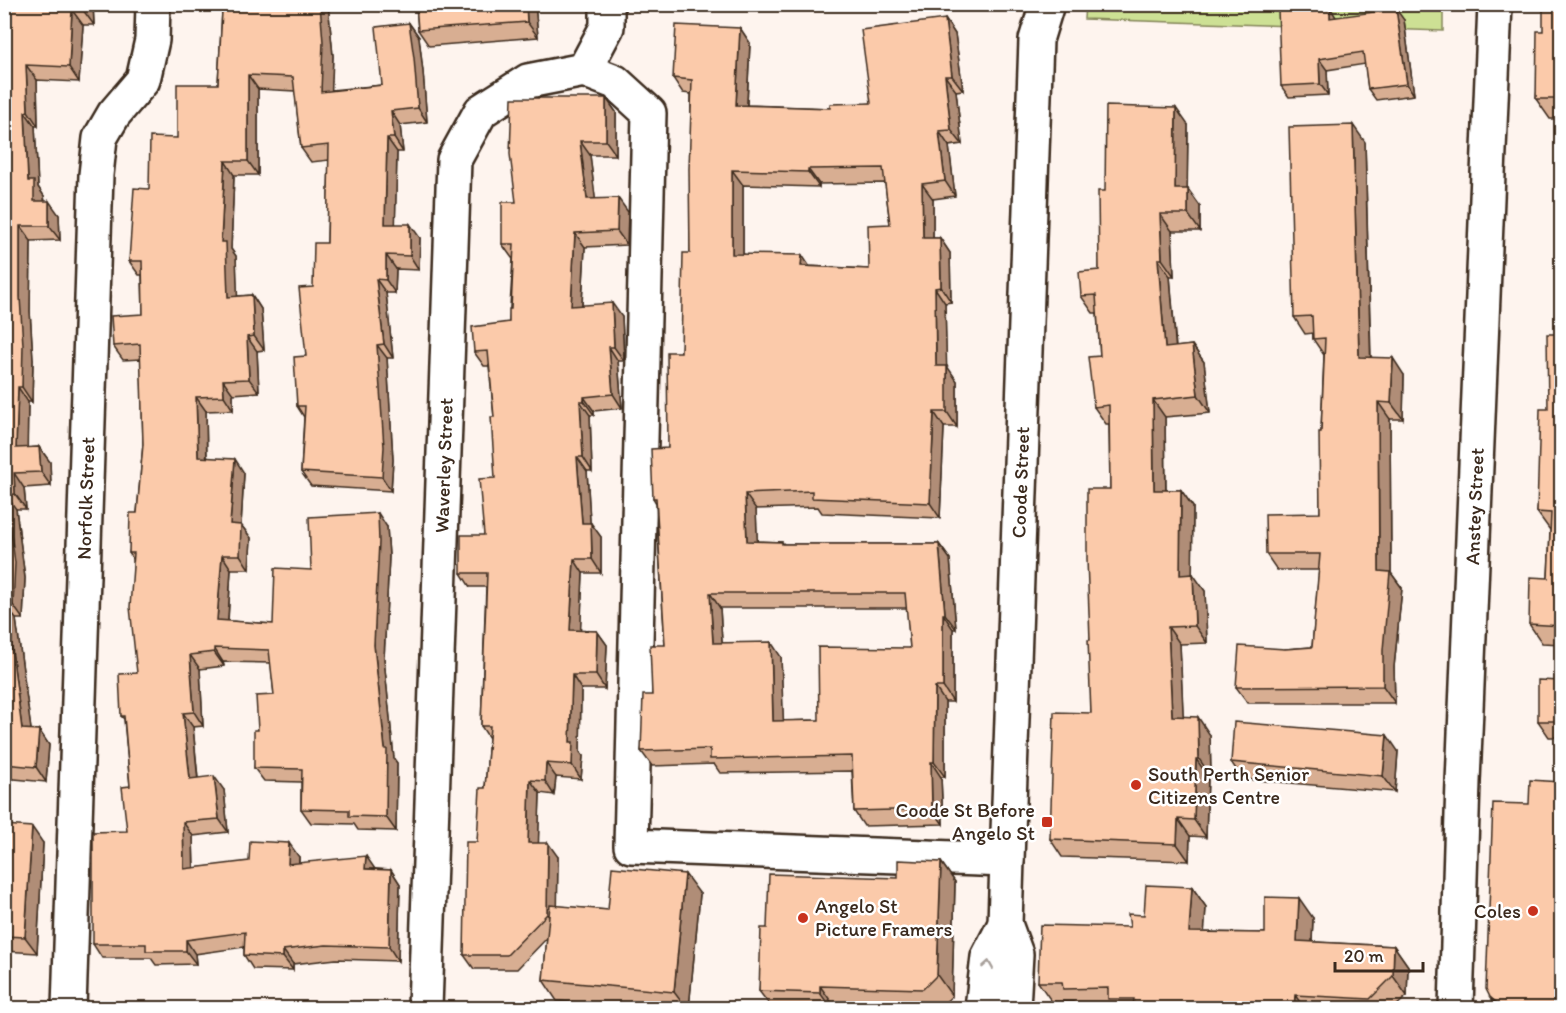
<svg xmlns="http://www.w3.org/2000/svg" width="1566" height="1013" viewBox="0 0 1566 1013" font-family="Itim,sans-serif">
	<rect width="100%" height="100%" fill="#fef4ee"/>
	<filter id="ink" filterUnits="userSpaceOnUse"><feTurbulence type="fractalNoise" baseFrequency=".0167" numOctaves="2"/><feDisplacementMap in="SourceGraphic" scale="12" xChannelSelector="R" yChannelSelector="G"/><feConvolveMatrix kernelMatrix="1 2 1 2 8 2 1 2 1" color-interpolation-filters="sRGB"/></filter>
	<g filter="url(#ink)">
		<path fill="#cde094" stroke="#848559" stroke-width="1.5" d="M1085,4l358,1v26l-359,-12z"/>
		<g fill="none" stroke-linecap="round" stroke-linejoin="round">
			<defs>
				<g id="minor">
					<path d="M584,70l31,12 34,31 -18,733 376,14"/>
					<path id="s1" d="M69,1008l27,-833 4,-37 14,-24 29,-34 9,-40 1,-36"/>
					<path id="s2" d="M425,1008l29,-848 27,-49 47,-30 56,-11 23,-43v-23"/>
					<path d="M982,1008l6,-51 17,-33"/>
					<path id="s3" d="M1013,1008l3,-54 -11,-30 2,-64 29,-820 11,-36"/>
					<path id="s4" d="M1456,1008l7,-226 32,-778"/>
				</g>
			</defs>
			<use href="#minor" stroke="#3b2a1e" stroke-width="38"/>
			<use href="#minor" stroke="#fff" stroke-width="33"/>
		</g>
		<path fill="#d8ae92" stroke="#3b2a1e" stroke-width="1.5" fill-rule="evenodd" d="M4,4h89l1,21h-11l-4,57 -42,-2 1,46h-3l3,61 6,9 1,5 14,14 1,25 -29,1 -1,70 3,49 -1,42h-4l-1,46 12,-1 11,15 1,24 -27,2 2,21h-10l9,69 -2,41h-7l15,111h8l10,15 -3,37 -42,-4z
			M221,4h107l5,52 -2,34 51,-5 27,-62 10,14 4,35 4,50 -27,3 3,27h-6l-2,72 25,14 -1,32 -23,-1 -1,24h-9l7,65h-6l6,102 -2,31 -80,-5 -10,-14 3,-55 -7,-11 9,-50 7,-69 14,-44 2,-83 -18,2 -10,-14 -6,-57 -37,-2v86h-24l-3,74 5,7 1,40 15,-1 9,14 3,41 -7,1 2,41 -26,2v16l-27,1 1,46 37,16 -3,52 10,13 -2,31h-18l-3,52 45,3 38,-54 76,-43 2,29 -5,103 10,100 3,4 -1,68 -38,-1 -4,-6 -43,-1 -10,-14v-27l-37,-1 -10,-13 4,-38 16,-35 -3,-32 -48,-1 1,4 -24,3 3,57 -10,1 5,51 26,12 4,42 -35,4 1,32 105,-11v6l92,7 9,14 -2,77 -62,-2 -43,5v6l-40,-1 -9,-14v-8l-49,7 1,10 -40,1 -5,-7h-49l-9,-14 34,-113 3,-45 -6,-67 -3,-3 16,-43 -4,-114 -4,-6 8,-40 6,-69 -2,-85 -18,1 -10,-14 30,-32 -1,-39h-3l-10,-14 20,-72 28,-51 41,-54 4,-73z
			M416,4h119l3,33 -109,9 -11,-16z
			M1562,4v115h-12l-14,-20 7,-68z
			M1337,17l67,3 10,75 -38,5 -8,-11 -3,-25 -38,6 1,25 -39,2 -8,-11z
			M945,19l10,15 8,56 -7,1 6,53 -13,2 6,50 -22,3v39h7l10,15 1,49 -6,1 1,63 11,15v46h-13l-4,91 -118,-5 -4,-6 -62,2 1,32 25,1 2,2h155l11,15 6,70h-3v73h-8v75h-4l2,47 -79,2 -10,-15 -2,-40 -132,2 -6,-9 -62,2 -11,-15 11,-56 13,-50 -9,-142 -3,-5 15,-50 13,-96 9,-99 1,-159 -8,-1 -10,-15 67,-50 10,15 -3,62 83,3 41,-5zM885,183l5,41 -21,45 -60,-3 -66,-12v-69l76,2v-3zM720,608h187l3,40 -91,72 -36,1 -2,-64 -59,-14z
			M606,98l10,14v43h-26l5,44 33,13 -1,33 -42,2 -3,58 40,12 2,44h-6l4,47 -28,3v4h-4l2,56h-5l3,52 11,14v36h-18l-3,58h17l10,14 -2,44h-24l-1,63 3,4 -2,23 -25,-2 -2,18 -14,-2 -2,50 20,14 -1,49 51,4 92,-16 -11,114h-49l-83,-7 -14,-21 4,-42 -30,31h-43l-10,-14 13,-113 8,-54 4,-50 -8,-12 5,-139h-16l-9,-14 23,-38 11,-57 -1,-61 -5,-51h-5l-10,-14 35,-30 4,-64h-1l-10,-14 14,-42z
			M1188,125l-1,64 13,17v25h-28l2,45h-4l6,71 16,-2 12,17 6,51 -45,4 1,73h15l12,17 -1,67 13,17 2,52 -27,1 3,73 27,18 1,41h-3l-2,61 -16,-1 -1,25 -127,-4 -12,-18 41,-126 -1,-73 20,-151 -1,-65h-3l-12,-17 6,-51 -3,-43h-4l-12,-17 18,-26 6,-79z
			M1365,142l6,215 33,18 -1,44h-13l1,154 11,15 -8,79 1,36h-147l-12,-16 49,-38 27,-2 7,-77h-42l-11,-16 54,-41 1,-81 3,-77 -11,-16v-6l-8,1 -11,-17z
			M1562,149v41l-6,-8z
			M1562,334v310l-20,-1 -13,-19 19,-46 2,-48 -13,-18 11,-103z
			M1562,681v56h-13l-11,-16z
			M1398,751l-3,41 -152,-13 -12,-17z
			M4,825l39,18 -6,110 -33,-2z
			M941,862l14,20 -3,114 -13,12h-51l-53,-1v1h-63l-13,-17 8,-63z
			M1192,887l14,20 -2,25 61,1 48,-15 -1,24 82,4 14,20 -1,30 -13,12h-317l-4,-6h-21l-14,-20 92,-55 14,-12z
			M1490,997l72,11h-64z"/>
		<path fill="#b08d77" stroke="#3b2a1e" stroke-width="1.5" d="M83,4h10l1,21 -11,-15z
			M320,4h8l5,52 -2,49 -10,-13z
			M526,4h9l3,33 -11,-15z
			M1330,7l7,12 -7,-1z
			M1396,9l8,11 10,75 -7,-11z
			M72,10l11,15 -4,57 -10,-15z
			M945,19l10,15 8,56 -11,-14z
			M409,23l10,14 4,35 4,50 -9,-14z
			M740,28l10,15 -4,77 -10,-15z
			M1319,59l8,11 1,25 -8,-11z
			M26,65l11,15 1,46 -10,-15z
			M248,75l10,14v86l-10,-14z
			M945,76l11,15 6,53 -11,-14z
			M606,98l10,14v43l-10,-14z
			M1176,108l12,17 -1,81 -12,-17z
			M391,111l9,14 3,27 -9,-14z
			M25,112l10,14 3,61 6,9 1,20 -11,-15 -6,-20z
			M1353,125l12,17 6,231 -12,-16z
			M939,131l10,15 6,50 -10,-15z
			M387,138l10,14 -2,86 -10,-14z
			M580,141l10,14 7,58 -10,-14z
			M225,161l9,14 -3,74 5,7 2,55 -10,-14 -7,-55z
			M808,169l11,15v3l-11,-15z
			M732,170l11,15v84l-11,-15z
			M922,184l11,15v54l-10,-15z
			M1188,189l12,17v25l-12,-17z
			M618,198l10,14 -1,33 -10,-14z
			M49,201l10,14 1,25 -11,-14z
			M1160,214l12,17 2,45 -12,-17z
			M410,224l10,14 -1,32 -9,-14z
			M20,226l11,15 -1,70 3,49 -1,42 -10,-15 -2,-90z
			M575,233l10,14 -4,73 -10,-14z
			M940,238l10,15 1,49 -10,-15z
			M386,255l10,14 -1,24 -9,-13z
			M802,255l10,15 -11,-4z
			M1158,259l12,17 7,90 -12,-18z
			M376,279l10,14 7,65 -9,-14z
			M935,288l10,15 2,77v-14l10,15v46l-10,-15 -11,-46z
			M252,295l9,14 3,41 -10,-14z
			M612,303l10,14 2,44 -10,-14z
			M247,337l10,14 2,41 -10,-13z
			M377,345l10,13 6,102 -2,31 -9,-14z
			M1192,345l12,17 6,51 -12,-18z
			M609,347l9,14 4,47 -9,-14z
			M1393,358l11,17 -1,44 -12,-16z
			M223,380l10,14v16l-9,-14z
			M18,387l10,15 -1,61 -11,-15z
			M196,397l10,14 1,59 -9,-13z
			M584,397l10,14v4l-10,-14z
			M1153,400l12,17 1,90 -12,-17z
			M580,401l10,14 2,56 -9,-14z
			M1378,402l12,17 1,154 11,15 -8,79 1,36 -12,-17 -4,-115z
			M934,412l10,15 -4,91 -10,-15z
			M39,447l11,15 1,24 -10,-14z
			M577,457l10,14 4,66 -9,-14z
			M235,459l9,14 -3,52 10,13 -2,31 -9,-14 -10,-31z
			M14,473l10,15 2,21 -11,-15z
			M1181,490l12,17 -1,85 -12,-17z
			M745,494l11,15 2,47 -11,-15z
			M6,495l10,14 9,69 -2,41 -10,-14z
			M378,513l9,14 2,29 -5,103 10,100 3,4 -1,68 -10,-14 -1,-68 -11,-104z
			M591,523l10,14v36l-9,-14z
			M939,544l11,15 6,70 -11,-15z
			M222,555l9,14 -4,65 -10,-14z
			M574,559l9,14 -3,71 -10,-14z
			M1193,574l12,17 2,52 -12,-17z
			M710,593l10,15 3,50 -10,-15z
			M6,605l10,14 17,125 -11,-15z
			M943,614l10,15v73l-10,-15z
			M1168,627l12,17 4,89 -12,-17z
			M597,631l10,14 -2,44 -9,-14z
			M771,642l10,15 3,79 -11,-15z
			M214,648l9,14 1,4 -10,-14z
			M190,655l10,14 3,57 -9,-14z
			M572,675l9,14 -1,63 3,4 -2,23 -9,-14 -2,-23z
			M935,687l10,15v75l-11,-15z
			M183,713l10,14 6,66 -9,-14z
			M1198,717l12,18 1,41 -12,-17z
			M39,730l10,15 -3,37 -10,-15z
			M1387,735l11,16 -3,41 -12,-16z
			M1196,759l12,17 -2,61 -12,-17z
			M931,762l10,15 2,47 -11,-15z
			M546,763l10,14 -2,18 -9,-14z
			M214,776l10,14 4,42 -9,-13z
			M530,780l10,13 -2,64 -10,-14z
			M1178,819l12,17 -1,25 -12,-17z
			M183,822l10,14 1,47 -10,-14z
			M32,827l11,16 -6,110 -12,-16z
			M289,843l10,14 -1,21 -10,-14z
			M548,843l10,14 -1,71 -10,-14z
			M366,856l9,13h-10z
			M941,862l14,20 -3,114 -15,-21z
			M391,870l9,14 -2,77 -9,-14z
			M685,874l15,20 -11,114h-3l-12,-16z
			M1192,887l14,20 -3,45 -14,-20z
			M1299,898l14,20 -2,43 -14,-20z
			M186,940l9,14 1,10 -10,-13z
			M1394,946l14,20 -1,30 -14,-20z
			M283,950l10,14v6l-10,-13z
			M820,986l15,21v1h-4l-11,-15z
			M1295,995l9,13h-10z"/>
		<path fill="#fbcaaa" stroke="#3b2a1e" stroke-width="1.5" fill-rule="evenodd" d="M4,4h79v6h-11l-3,57 -43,-2 2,46 -3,1 3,69h6v20h15v25h-29v71l3,48 -1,42h-4l-2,61 23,-1 2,25 -27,1 1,21 -9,1 9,68 -2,42h-7l16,124 17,1 -3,37 -32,-3z
			M221,4h99l3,38 -2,50 61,-7 -6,-58 33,-4 5,35 4,50 -27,3 3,27h-7l-2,86h25v32l-24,-1v25l-10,-1 8,65 -7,1 7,102 -2,30 -81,-5 4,-66h-8l-3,-49 12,-1 -7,-68 14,-1 1,-44h13l2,-98 -28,3 -8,-71 -45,-2v86h-23l-4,81h5l2,55 24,-2 2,41 -7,1 2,42 -26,1 1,16 -28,1 2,60 37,2 -5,65 11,1 -1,30h-18l-5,65 56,4 2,-56 36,2 -2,-53 69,-4 1,29 -5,103 11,104h2l-1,68 -37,-1v-6l-48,-1 1,-40 -48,-1v-38h4l-2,-34 18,-1 -5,-45 -55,-2v4l-24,3 4,57 -11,1 7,66 24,-3 5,43 -36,3 1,47 65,-8 1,-20 39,2 -1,21 78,-8 -1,13 26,1 -2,77 -63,-2 -43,5v7l-39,-2 1,-23 -59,8v11h-40v-7h-53v-112l34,-1 -5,-44 8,-1 -6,-70h-3l-2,-42 18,-1 -7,-66 4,-54h-5l1,-40h7l6,-69 -3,-100 -27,2 -2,-30 32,-2 -1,-53h-13l5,-73 15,1 1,-52 27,1v-54h41l4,-73z
			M416,4h110l1,18 -109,8z
			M1543,4h19v95h-26l1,-68h6z
			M1330,7v11l66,-9 11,75 -39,5 -5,-37 -44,7 1,25 -39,2 -3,-76z
			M945,19l7,57h-7l6,54 -12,1 6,50 -23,3 1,54h17l1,49 -6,1 1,78h11v46h-13l-4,91 -118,-5v-7l-67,3 2,47 35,1v2h157l6,70h-2v73h-8l-1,75h-3l1,47 -78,2 -2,-55 -142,3v-10l-69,2 2,-56h9l-2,-50h15l-9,-147h-3l-2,-49 17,-1 -1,-96h14l2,-99h7l-1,-84 3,-89 -19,-2 3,-53 64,3 -4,77 94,3v-4l41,-1 -10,-73zM883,168l7,56 -22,1 1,44 -68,-3 1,-11 -70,-1v-84l76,2v-3zM710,593h195l5,55 -92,-1 1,73 -46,1 -2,-79 -58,1z
			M512,98h94v43h-26l7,58 31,-1 -1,33 -42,2 -4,73 41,-3 2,44h-5l4,47 -29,3v4h-4l3,56h-6l5,66h9l1,36h-18l-4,71 27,1 -1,44h-24l-2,67h3l-1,23 -26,-2 -1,18 -15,-1 -2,63h20l-1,71 -40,41h-43l2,-113h11l3,-54h5l5,-62h-9l6,-153h-26v-38h23l-5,-56 16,-1 -4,-61h3l-6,-66 -14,1 -2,-25 37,-5v-13h2l3,-65h-12v-42h14l-6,-48z
			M1106,106l70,2 -1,81h13v25h-28l2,45h-4l7,89 27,-3 6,50 -45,5 1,90h27l-1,85 13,-1 2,52 -27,1 4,89 26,1 1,42h-3l-2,61 -16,-1 -1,25 -127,-5 4,-127 37,1 -3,-73h2l-3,-81v-70h23l-1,-84 -15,2 -6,-50 12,-1 -4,-61 -15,1 -2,-24 20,-2 -1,-79h7z
			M1353,125l6,232 34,1 -2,45 -13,-1 1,169 11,1 -7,78v36l-147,1 3,-41 46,3 27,-2 8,-93h-54l-1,-40 55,-1 -1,-81h2l4,-94 -12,1 -1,-23 -18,1 -5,-190z
			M1557,148l5,1v33h-6z
			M1547,334h15v292l-33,-2 1,-47 18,1 3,-65 -14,-1 3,-103h8z
			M1538,680l24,1v40h-24z
			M1234,722l153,13 -4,41 -152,-14z
			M1530,780l32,2v226h-59l-13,-11 -4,-8 7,-186 36,1z
			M4,825l28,2 -7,110 -21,-1z
			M898,860l43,2 -4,113 -14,14 -103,-3v7l-61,-2 2,-63h6l2,-54 129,4z
			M612,867l73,7 -11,118 -131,-12 7,-75 58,5z
			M1146,885l46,2 -3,45 76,1v-36l34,1 -2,43 97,5 -1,30 -23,23 -75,-4 -1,13h-75l-86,-3 1,-6h-26v-11l-45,1 -1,-7h-24l2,-57 90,2 -2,-13 16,1z"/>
		<defs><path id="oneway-chevron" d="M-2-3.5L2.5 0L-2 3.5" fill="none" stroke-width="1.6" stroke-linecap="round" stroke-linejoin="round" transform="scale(1.5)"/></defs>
		<use stroke="#a79f9a" href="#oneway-chevron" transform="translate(988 965) rotate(-81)"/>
	</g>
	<g fill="#c8321e" stroke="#fff" stroke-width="2">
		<circle cx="1136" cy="785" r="6"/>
		<rect x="1041" y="816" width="12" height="12" rx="3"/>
		<circle cx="1533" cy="911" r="6"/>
		<circle cx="803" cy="918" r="6"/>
	</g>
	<g text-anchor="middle" stroke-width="5" stroke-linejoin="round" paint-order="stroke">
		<g font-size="20" fill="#3b2a1e" stroke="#fff">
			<text dy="7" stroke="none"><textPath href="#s2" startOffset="543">Waverley Street</textPath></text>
			<text dy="7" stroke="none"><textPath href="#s3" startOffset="528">Coode Street</textPath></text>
			<text dy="7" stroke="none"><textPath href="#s1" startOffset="510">Norfolk Street</textPath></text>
			<text dy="7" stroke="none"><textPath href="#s4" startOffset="502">Anstey Street</textPath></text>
		</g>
		<g font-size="20" fill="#3b2a1e" stroke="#fff" text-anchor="start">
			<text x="1148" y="781">South Perth Senior<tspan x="1148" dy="23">Citizens Centre</tspan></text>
			<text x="1035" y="817" text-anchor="end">Coode St Before<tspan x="1035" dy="23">Angelo St</tspan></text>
			<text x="815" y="913">Angelo St<tspan x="815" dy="23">Picture Framers</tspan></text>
			<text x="1521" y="918" text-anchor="end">Coles</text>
		</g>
	</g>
	<rect width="1566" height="1013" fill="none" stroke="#fff" stroke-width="24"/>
	<rect x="12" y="12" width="1542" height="989" fill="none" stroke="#3b2a1e" stroke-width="2" filter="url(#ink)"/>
	<path d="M1335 962v9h88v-9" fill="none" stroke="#3b2a1e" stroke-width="3"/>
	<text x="1344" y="962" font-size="18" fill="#3b2a1e" stroke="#ffffff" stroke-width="4.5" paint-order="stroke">20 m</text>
</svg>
